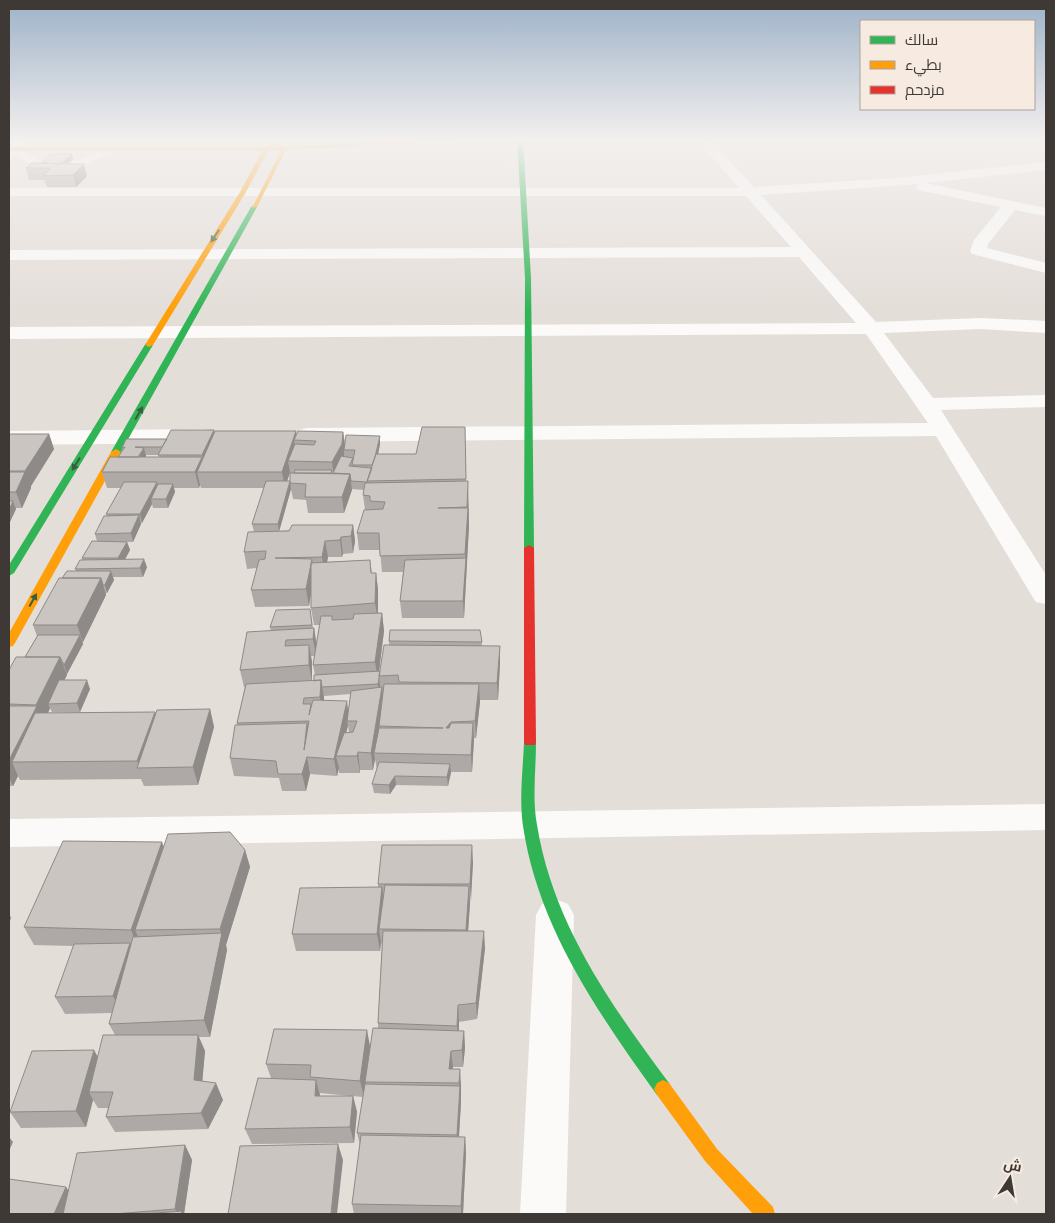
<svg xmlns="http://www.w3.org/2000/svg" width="1055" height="1223" viewBox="0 0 1055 1223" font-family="'Archivo Narrow',Cairo,sans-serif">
	<rect width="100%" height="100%" fill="#e4ded9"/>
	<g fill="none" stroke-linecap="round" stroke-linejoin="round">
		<path fill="#fbfaf9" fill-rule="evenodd" d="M14,146l24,14 12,2 2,2c-12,10 -31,-6 -41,-13l-2,-2z
			M110,146l3,1v4l-25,12 -20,4 -5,-3 2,-2 17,-3z"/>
		<path fill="#fbfaf9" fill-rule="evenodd" d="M18,139h14l-18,18 -5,1v-11z
			M697,139h13l44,48 142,-9 150,-16v8l-121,13 121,25v8l-31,-6 -27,34 -1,4 59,15v10l-74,-19 -2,-3 4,-11 27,-33 -83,-17 -2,-3 3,-3 -158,11 115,127 105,-4 65,3v12l-65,-4 -97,4 49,65 113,-3v12l-105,3 105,165v29l-10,-2 -4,-6 -96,-160 -629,6 -8,-2 -3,-5 3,-5 8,-2 621,-5 -62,-89 -857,5v-12l847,-4 -57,-66 -790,3v-10l782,-3 -45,-51h-737v-8h730z
			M204,429l8,2 3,5 -3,5 -8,2 -195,2v-14z
			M1046,804v26l-1037,17v-28z
			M555,899l13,5 6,11 -8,299h-46l16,-299 6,-11z"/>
		<path fill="#30b455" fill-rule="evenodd" d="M517,139h6l8,139 3,270 -5,3 -5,-3 1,-270z
			M254,205l3,2 -136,245 -2,2h-6l-2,-2 140,-245z
			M146,343l7,2 -139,228 -5,3v-11z
			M530,737l5,2 1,3c0,28 -4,56 1,83 16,99 74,180 132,258l3,6 -3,6 -6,3 -6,-3c-59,-82 -119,-168 -134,-269 -4,-28 0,-56 1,-84l1,-3z"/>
		<path fill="#ff9f0a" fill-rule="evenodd" d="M445,139h42l-201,11 -29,57 -5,1 28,-55v-2h-12l-22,41 -93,153 -4,2 -4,-2 95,-153 22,-41h-253v-4h256l11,-4 8,4z
			M116,449l5,3 -106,191 -2,3 -4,1v-14l102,-181z
			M663,1080l6,3 48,66 56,58 2,7h-22l-48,-53 -48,-66 -3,-6 3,-6z"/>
		<path fill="#e5322d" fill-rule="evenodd" d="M529,545l5,3 2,194 -1,3h-10l-1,-3v-194z"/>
	</g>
	<path fill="#aea9a6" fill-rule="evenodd" d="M72,154l1,5 -5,5 19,12 -11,11h-29l-3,-7h-15l-3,-12z
		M214,430v3l82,2 47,-3 2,10 35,2 -2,10h38l49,-12 1,39 2,16 1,28 -5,93h-62l-2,-17 3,-29h-21l-2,-22h-21l-2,-17 8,-23 -2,-15 1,-5 -12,-1 -8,24h-36l-2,-13 -13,-1 -2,-10 -12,42 74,-6 2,16 -2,12 -10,1 -1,3h-14l-1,5 43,-2 2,13h4l2,17v23h4l2,18 -5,40h1l9,-26v-4l93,1v4h18v17l-2,37h-18l-4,38h-2l-2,34h-22l-2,14 -52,-1 -6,9 -16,-1 -2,-9 5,-14 -2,-11 -2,11h-13v3h-21v-5l-2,8 -27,-2 -4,17h-24l-3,-13 -45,-2 -4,-18 7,-35 8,-36h-1l-4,-17 31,-39 -1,-4 40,-18 3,19h1l2,16 4,-19h-6l-3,-17v-15l-2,13 -54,1 -4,-17 6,-22 -10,1 -3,-17 10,-20 -2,-8 12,-36h-63l-1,-3 -1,3h-25l1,4 -7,16h-15l-1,-4 -10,19h-1v1l-8,18h-6l3,8 -5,9 22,8 -4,10h-30l1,3 -7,13h-1v2l-23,47v2l-16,30v1l-3,5 26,9 -10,23h-28l-2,-4 -2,5 107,-1 1,2 54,-5 4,18 -16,58 -54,1 -3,-7 -121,1 -2,-4 -5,10h-4v-116l16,-13 12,-21 -4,-11 29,-47 14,-7 -1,-2 7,-9v-2l15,-17 -2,-7 12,-18 -1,-2 15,-26h-14l-5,-16 16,-15 5,-7 -1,-2zM146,455h12l1,2h-13zM290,472v9h-3zM311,656h4l-2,9 2,10 -1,6h-2v-19zM351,694l-3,18 -24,-12v-4zM348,725l1,8h-3z
		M9,434h40l5,15 -23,37v2l-9,20h-6v1l-7,15z
		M162,842l1,5 82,3 5,17 -24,78 1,5 -17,87h-11l6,14 -3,30 21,19 -15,29 -93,3 -9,-15 2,-9h-10l-5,-8 -7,27 -65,1 -11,-16 88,-56 17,-21 -6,-11 3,-11 -47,1 -10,-17 19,-51 -40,-1 -10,-18z
		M473,862l-5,69 17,17 -8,71 -18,3v9h5l1,17 -2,19h-10l-1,2 9,16v17l-2,35h6l1,16 -3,61h-109l-2,-10 8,-59 -3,-12 6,-36 -10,-1 4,16 -3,31 -102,1 -7,-15 26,-51 -5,-14 104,-18 8,-18v-5l4,-77 -1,-4 -1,9h-84l-4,-17 86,-47v-3zM320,1093l30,3h-30z
		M185,1145l7,15 -8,54h-175l57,-27 2,4z"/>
	<path fill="#8d8a87" d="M72,154l1,5 -13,13 -2,-6z
		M84,164l3,12 -11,11 -3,-12z
		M214,430l3,16 -11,25 -4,-16z
		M296,431l1,9h-3l2,12 -8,9 2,11 -5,16 -3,-16z
		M343,432l2,16 -1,2v10l-10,18 -2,-16z
		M49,434l5,15 -23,37v2l-9,20 -6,-16 9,-20v-1z
		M380,436v8l-6,30v-9z
		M144,448l2,8 -10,17 -2,-8z
		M202,457l3,15h-8l3,13 -1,3 -4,-16z
		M350,474l2,16 -8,23 -2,-16z
		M290,481l1,8 -12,43 -1,-8z
		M468,481l1,44 -5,93 -1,-17 4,-84z
		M157,482l2,8 -8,9 1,5 -10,19 -2,-9z
		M173,484l2,8 -7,16 -2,-9z
		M13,501l3,8 -7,15v-14z
		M139,515l2,9 -8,18 -2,-9z
		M353,525l2,16 -2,12 -2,-17z
		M341,537l2,17 -1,3 -2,-17z
		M325,541l3,16 -3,17 -3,-17z
		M127,542l3,8 -9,17 -3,-9z
		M144,559l3,8 -4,10 -3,-9z
		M312,559l2,16 -5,31 -3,-17z
		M111,571l3,9 -7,13 -2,-8z
		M376,573l2,17v30l-3,-17z
		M101,578l5,17 -23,47 -6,-17z
		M382,613l2,18 -6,48 -3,-17z
		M314,628l3,18 -1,10 -3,-17z
		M80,635l3,9 -16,30 -3,-9z
		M309,645l3,17v20l-3,-17z
		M500,646v17l-2,37 -1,-17z
		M60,657l7,18 -14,28 -5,1 2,4 -6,14 -32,40 6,14 -5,10 -4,-9v-17l28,-54 -1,-1z
		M379,677l1,9 -1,7 -1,-9z
		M87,680l3,9 -10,23 -3,-9z
		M321,680l3,18 -1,16 -3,-17z
		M479,684l1,18 -4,36 -1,-17z
		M382,687l2,17 -5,22 1,5 -6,22 1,6 -2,11 -2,-17z
		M347,701l2,17 -2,3 1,4 -7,31h-5l3,12 -2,8 -3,-17z
		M210,709l4,18 -16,58 -5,-18z
		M155,712l5,17 -20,39 -3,-7z
		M451,722l1,17 -6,-11z
		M307,723l3,17 -3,17 3,17 -4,17 -4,-17 2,-24z
		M473,723l1,17 -2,32 -1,-17z
		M358,752l2,18v3l-3,-17z
		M450,764l1,9 -3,13 -1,-9z
		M395,776l1,9 -6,9 -1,-9z
		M162,842l6,18 -33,70 5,11 -2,6 -7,-17z
		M472,845l1,17 -2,39 -1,-17z
		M245,850l5,17 -24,78 1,5 -17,87 -6,-17 17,-86 -1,-5z
		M469,886l1,17 -3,44 -1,-17z
		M382,887l3,18 -6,24 2,13 -1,9 -3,-17z
		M9,913l2,5 -2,6z
		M484,931l1,17 -8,71 -1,-16z
		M130,943l7,17 -16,53 -8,-17z
		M458,1005l1,17v21l-2,-17z
		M367,1030l3,16 -6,51 -4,-16z
		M464,1031l1,17 -2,19 -1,-17z
		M198,1035l7,16 -4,46 -7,-17z
		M94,1050l9,16 -14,26 4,8 -7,27 -10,-16z
		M451,1051l2,16 -2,16 -2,-14z
		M460,1069l1,16v17l-3,49 -1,-16 3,-41 -1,-11z
		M316,1080l4,16h-5z
		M216,1083l7,17 -15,29 -7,-16z
		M353,1096l4,16 -3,31 -4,-16z
		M9,1137l4,5 -4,9z
		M465,1137l1,16 -3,61h-2v-8z
		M338,1144l5,16 -6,54h-6z
		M185,1145l7,15 -8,54h-6l-3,-5z
		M66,1187l10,15 -5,12h-17z"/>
	<path fill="#cac5c1" stroke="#8d8a87" d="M51,154h21l-11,10 -20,-1z
		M32,163l52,1 -11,11 -30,1 8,-8h-25z
		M422,427h43l1,52 -99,2 9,-27h40z
		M171,430h43l-12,25h-44z
		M215,431h81l-14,41h-85z
		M298,431l45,1 -1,12 -10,18 -44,-1 7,-17 19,1 2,-4 -22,-1z
		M9,434h40l-24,37h-16z
		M346,435l34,1 -5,21 -3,8h-20l3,-15h-11z
		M126,439h41l-5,8h-27l9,1 -6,9h-20l7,-10 -3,1z
		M341,456l12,2 -4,8 23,2 -5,14 -16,-1 -1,-7 -17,-1z
		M110,457h92l-7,15h-93z
		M295,470h37l-1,3h-37z
		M9,472h16l-9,20h-7z
		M290,473l60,1 -8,23h-37l1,-13 -16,-1z
		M266,481h24l-12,43h-26z
		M468,481l-1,26 -29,1h30l-3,46 -85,2 -1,-23h-22l7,-23 19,-1 2,-7 -15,-1v-5l-7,-1 2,-12z
		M124,482h33l-17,32h-34z
		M158,484h15l-7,15h-15z
		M9,501h4l-4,9z
		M139,515l-8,18 -36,1 9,-18z
		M292,525h61l-2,11 -10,1 -1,3 -15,1 -3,16 -47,1 37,1 -6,30 -55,1 8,-30 6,-1 1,-8 -22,1 4,-20 41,-1z
		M92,541l35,1 -9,16h-36z
		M466,558l-3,43h-63l5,-41z
		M144,559l-4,9 -65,1 5,-9z
		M370,560l1,13h5l-1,30 -64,5v-45z
		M67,571h44l-6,14h-2l-2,-7h-39z
		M59,578h42l-24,47h-44z
		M310,609l2,16 -42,2 6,-17z
		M382,613l-7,49 -62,3 8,-49h11v4l21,-1 1,-5z
		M314,628l-1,11 -27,1 -1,6 24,-1v20l-69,5 7,-38z
		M390,630h90l2,12 -93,-1z
		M38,635h42l-16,30 -4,-8h-35z
		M384,645l116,1 -3,37 -98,-1 -1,-7 -19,1z
		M16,657h44l-24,48 -27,-1v-34z
		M380,671l-2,13 -56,3 -1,-7 -7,1v-6z
		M59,680h28l-10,23 -29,1z
		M321,680l-1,17 -16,1 -1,6h8l-2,11 4,-15 34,1 -13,58 -27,-2 -5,17h-24l-2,-13 -46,-3 5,-33 72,-2 -3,27 5,-29 -72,2 9,-39z
		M384,684h95l-4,37 -24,1 -5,6h3l2,-5h22l-2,32 -97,-2 5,-25h64l-64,-2z
		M382,687l-11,66 -13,-1 -1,4h-21l8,-23 9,-1 4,-11h-10l4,-30z
		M9,706h28l-28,54z
		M210,709l-17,58 -56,1 20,-58z
		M155,712l-18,49 -125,1 23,-49z
		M379,762l71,2 -3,13 -52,-1 -6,9 -17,-1z
		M230,832l15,18 -25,79 -85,1 33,-96z
		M63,841l99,1 -31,88 -107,-3z
		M382,845h90l-2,39h-92z
		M385,885l84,1 -3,44 -87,-1z
		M382,887l-5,47h-85l8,-46z
		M383,931h101l-8,72 -18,2 -1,21 -79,-3z
		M222,933l-18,87 -95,4 24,-87z
		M130,943l-17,53 -58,1 19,-53z
		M373,1028l91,3 -2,19 -11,1 -2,18h11l-1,14 -94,-1z
		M274,1029l93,1 -7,51 -50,-4 1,-12 -45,-1z
		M103,1035h95l-4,45 22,3 -15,30 -95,4 7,-25h-24z
		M94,1050l-18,61 -66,1 22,-61z
		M258,1078l58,2 -1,16h38l-3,31 -105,2z
		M365,1084l95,2 -3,49 -100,-2z
		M361,1135l104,2 -4,69 -109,-2z
		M338,1144l-7,70h-103l12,-68z
		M185,1145l-10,64 -61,5h-51l14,-61z
		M9,1179l57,8 -12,27h-45z
		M182,1211l-1,3h-37z"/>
	<defs><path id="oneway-solid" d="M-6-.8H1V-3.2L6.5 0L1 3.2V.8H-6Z" transform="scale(1.25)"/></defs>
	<g fill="#3a5e3f">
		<use href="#oneway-solid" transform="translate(215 236) rotate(123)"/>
		<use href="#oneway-solid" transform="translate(139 413) rotate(-60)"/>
		<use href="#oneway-solid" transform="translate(76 464) rotate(122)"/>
		<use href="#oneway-solid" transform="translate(33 600) rotate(-61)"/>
	</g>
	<linearGradient id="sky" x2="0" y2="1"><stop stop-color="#9eb2c8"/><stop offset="0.45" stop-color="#f3f0ee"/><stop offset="1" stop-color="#f3f0ee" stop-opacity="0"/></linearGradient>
	<rect width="1055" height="311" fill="url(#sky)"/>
	<rect width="1055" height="1223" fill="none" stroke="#3e3935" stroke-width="20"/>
	<rect x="860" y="20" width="175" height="90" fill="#f6eae1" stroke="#aca39c"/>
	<rect x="870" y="36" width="25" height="8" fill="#30b455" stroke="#aca39c"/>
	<text x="905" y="45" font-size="15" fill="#3e3935">سالك</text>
	<rect x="870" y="61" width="25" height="8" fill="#ff9f0a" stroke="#aca39c"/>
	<text x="905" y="70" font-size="15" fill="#3e3935">بطيء</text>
	<rect x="870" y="86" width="25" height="8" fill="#e5322d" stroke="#aca39c"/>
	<text x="905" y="95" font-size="15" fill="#3e3935">مزدحم</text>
	<g transform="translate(1010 1178) rotate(12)" stroke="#f6eae1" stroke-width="4" paint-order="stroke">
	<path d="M0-4L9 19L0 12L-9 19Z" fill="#3e3935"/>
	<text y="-8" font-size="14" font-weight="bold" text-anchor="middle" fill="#3e3935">ش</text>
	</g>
</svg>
